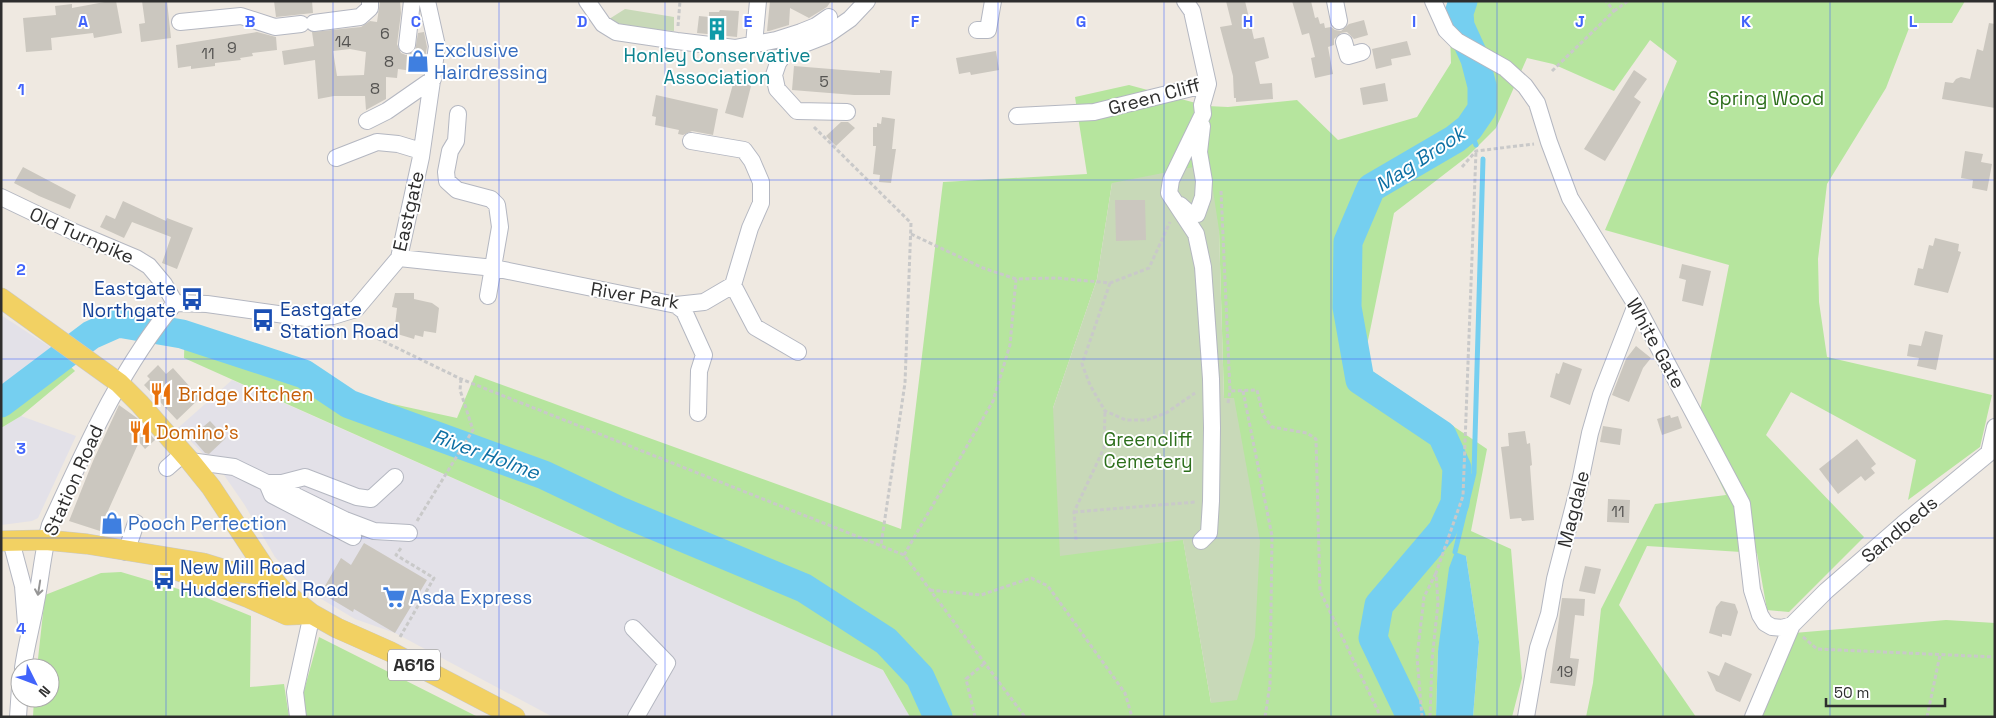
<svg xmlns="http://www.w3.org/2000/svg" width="1996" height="718" viewBox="0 0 1996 718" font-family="'Space Grotesk',sans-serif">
	<rect width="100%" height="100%" fill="#efe9e1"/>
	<path fill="#e3e1e8" d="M1,315l52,34 -52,42z
		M232,380l651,290 27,47h-357l-158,-84 -40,-14 -42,-25 -18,-15 -20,-22 -31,-53 -20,-29 -46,-47z
		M21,416l55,20 -38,82 -6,3 -31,4v-97z"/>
	<path fill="#b6e59e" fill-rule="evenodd" d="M1449,1h516l-13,22h-41l-25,65 -59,96 -9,75 1,43 8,55 165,38 -12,52 -72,53 8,-40 -125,-68 -25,43 98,102 -75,75 -22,-2 -10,-57 -110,-7 -28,59 77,112h-110l7,-34 8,-74 54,-105 71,-9 -30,-64 33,-166 -124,-35 72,-169 -27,-21 -36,51 -61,-27 -26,-6 -31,70 -28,28 -74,57 -31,152 124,84 -16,82 40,18 11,129 -10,39h-39l6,-75 -13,-86 -28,95 -2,66h-526l-27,-47 -699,-312 1,-34 88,29 97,46 87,19 18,-43 426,154 42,-347 144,-8 -12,-77 54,-12 78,21 21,1 69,-7 41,40 79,-23 34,-54zM1112,183l107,47 5,168h10l-23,305 -28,-164 -130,-131 44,-129z
		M53,349l22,22 -54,45 -20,12v-37z
		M121,572l81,24 49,20 -1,71 34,-3 5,33h-256l1,-19h16v-30h-13l8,-73 56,-22z
		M1946,620l49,3v94h-235l34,-84z
		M319,637l159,80h-174l-3,-16z"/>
	<path fill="#c8d9b8" d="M625,9l49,8v14l-56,-4 -12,-6z
		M1209,164l10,66 5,168h10l26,143 -5,96 -18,63 -26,3 -28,-163 -123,16 -7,-148 44,-129 15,-96z"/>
	<path fill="#75cff0" d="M1455,552l11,4 13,86 -6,75h-37l2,-66 11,-83z"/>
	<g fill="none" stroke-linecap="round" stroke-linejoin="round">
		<path stroke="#75cff0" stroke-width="5" d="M1469,128l7,17
			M1455,503l11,2
			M1455,552l19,-79 9,-314"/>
		<path stroke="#75cff0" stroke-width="29" d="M1,403l90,-68 27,-12 64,11 122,40 45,30 195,71 78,37 182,76 82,53 34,36 18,40
			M1411,717l-38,-79 6,-33 63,-74 13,-28 2,-35 -15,-33 -82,-55 -13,-73 1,-65 23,-54 84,-49 14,-11 13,-19v-23l-7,-27 -15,-33 -1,-13 4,-12"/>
	</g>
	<path fill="#cbc7bf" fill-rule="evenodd" d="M110,1h6l6,32 -28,5 -1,-5 -42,5 1,12 -26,2 -3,-34 33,-3 -1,-9 17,-2v4z
		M142,1h25l4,37 -30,4 -2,-18 6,-1z
		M274,1h38l1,12 -37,4z
		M380,1h20l1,12 -4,31 4,9 5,2 9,-4 3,-18 6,-1 3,15 -2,11 -6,14 -21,-3 -1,9 -11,-1v22l-20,11 -1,-14h-31l-16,3 -3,-39 -31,5 -2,-14 32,-5 -2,-14 49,-5 9,-6 7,1zM350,49l16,3 -2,23 -27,1 -4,-25z
		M770,1h61l-4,6 -18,11 -19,-10 -1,17 -20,6h-2z
		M1226,1h19l9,38 10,-2 5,21 -14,4 5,22 12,-1 1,16 -37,3v-4h-2l-1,-22 -13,-49 12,-2z
		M1292,1h19l4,17 3,-1 2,7 4,-1 1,5 6,-1 4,3 6,1 8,-7 15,-4 4,15 -14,4 -7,-7 -6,1 -7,6v6l-6,2 5,27 -18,4 -4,-20 4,-1 -6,-24 -7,2z
		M720,10l19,1 -2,26 -40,-4 2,-17 10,1v-5h10z
		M1989,23l6,1v84l-53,-9 3,-17 8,1 3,-4 5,-2 9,2 7,-30 6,2z
		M257,32l19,5 1,13 -25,3 1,3 -13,2 1,2 -26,3v3l-24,3v-3l-13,2 -2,-23z
		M1407,41l4,14 -20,4 1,6 -16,4 -4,-20z
		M996,51l3,19 -28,5 -1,-3 -11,2 -3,-16z
		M794,66l86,7v-3l12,1 -2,24h-36l-62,-5z
		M1634,70l13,9 -13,18 7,5 -36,59 -21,-12z
		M735,77l17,5 -9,36 -18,-5z
		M1385,83l3,18 -25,4 -3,-17z
		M656,95l62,14 -5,26 -21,-4 -9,4 -5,-1 1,-4 -24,-5 1,-8 -4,-1z
		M882,117l13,2 -3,30h4l-5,34 -12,-1 1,-7 -7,-1 3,-28h-3v-19h4v-4l4,1z
		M841,122h7l7,6 -19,18 -10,-10z
		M1965,151l18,3 -2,8 11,2 -5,27 -15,-3 1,-8 -12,-2z
		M23,167l53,28 -6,14 -31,-13 -25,-13z
		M1115,200h30l1,40 -30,1z
		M123,201l43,20 1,-3 26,10 -16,41 -15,-6 9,-26 -39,-15 -8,16 -24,-11 6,-12 9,4z
		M1935,238l24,6 -1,7 3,1 -13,41 -34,-8 4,-17 5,1 6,-24 4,1z
		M1682,264l29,7 -8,35 -21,-5 4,-21 -7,-2z
		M395,293h19v6l18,4 7,5 -3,25 -12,-2 -1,6 -8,-2 -1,4 -20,-6 3,-25 -5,-1z
		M1925,331l18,4 -7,35 -19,-4 2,-8 -12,-2 2,-12 12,2z
		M1636,346l15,12 -8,10 -14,34 -17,-7 14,-36z
		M1563,362l19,7 -12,36 -20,-8 6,-24 3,1z
		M158,365l8,9 7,-6 27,30 -23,22 -33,-35 6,-6 -3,-3z
		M119,405l18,13 18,22 -10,9 -6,-7 -32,71 16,6 -5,12 -16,-4 -2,4 -31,-10 24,-60z
		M1670,415l1,3 7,-2 4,12 -20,7 -5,-16z
		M210,421l16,17 -17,16 -4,-1 -14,-16z
		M1603,426l19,3 -2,16 -20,-3z
		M1525,431l2,13 3,-1 2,22 -2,1 4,54 -12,1 -1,-3 -11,1 -9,-72 8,-1 -1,-13z
		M1857,439l19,25 -5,4 4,5 -10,8 -4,-5 -23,18 -19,-25z
		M1608,499l22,1 -1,23 -22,-1z
		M364,543l63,37 -32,53 -41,-24 -1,3 -32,-19 20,-35 10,7z
		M1585,566l16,3 -6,25 -16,-3z
		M1562,598l23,1 -1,17 -9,-1 -5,43 9,1 -4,27 -25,-3z
		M1721,601l14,3 3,8 -7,24 -9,-2v3l-13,-4 7,-26z
		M1725,662l27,12 -12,28 -24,-11 -9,-20 12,5z"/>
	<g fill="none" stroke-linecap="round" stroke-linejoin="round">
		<defs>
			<path id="minor" d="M587,1l16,23 13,8 61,9 58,7 41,-8 25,-8 15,-6 13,-9
				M1335,1l4,20
				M1433,1l13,29 11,11 48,27 20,18 12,17 12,39 21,56 66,107 106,199 10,86 8,25 5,8 7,4 10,1 10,-3
				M180,22l61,-6 34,11 26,-3
				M314,23l46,-6 10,-9v-7
				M977,30h11l5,-29
				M1344,42l4,14 14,-4
				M754,44l4,-43
				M407,45l5,-44
				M847,112l-50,-1 -20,-22 -3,-14 4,-12 8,-12 41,-16 23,-16 17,-18
				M458,114l-2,27 -6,10 -4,21 1,9 10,9 34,9 6,6 3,22 -12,69
				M1017,116l77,-4 114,-28 -16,-73 -7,-10
				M367,121l20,-10 46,-32
				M336,158l41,-16 21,2 23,7
				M1,197l71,34 64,27 13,8 15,18 11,19
				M1180,205l10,9h7l6,-17 1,-16 -5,-29 3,-26
				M399,258l95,10 182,37 28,-3 29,-17 17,-57 11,-25v-21l-9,-21 -8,-11 -53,-9
				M733,285l22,42 43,25
				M676,305l8,6 20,44 -5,16 -1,42
				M190,461l44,6 33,16h15l23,-6 52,20 14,2 24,-22
				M167,468l17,-15
				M267,483l5,12 81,42
				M282,483l14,13 49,24 29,11 35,2
				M11,541l12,45 3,38
				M1201,541l8,-8 2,-32 1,-73 -1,-49 -8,-112 -7,-33 -27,-41 2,-13 32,-66 -1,-9 6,-21
				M126,552l10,-29
				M633,628l34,35 -31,54
				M23,668c3,-22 9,-43 13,-66 5,-25 7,-52 14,-77 36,-78 70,-156 125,-222l32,1 99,14 27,-2 23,-7 43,-51 22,-101 16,-111 -10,-45
				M18,717l2,-30
				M298,717l-3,-25 17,-78
				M1526,717l12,-69 11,-34 6,-35 25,-97 10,-49 11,-38 35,-90
				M1753,717l39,-92 34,-34 77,-67 86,-71 6,-26"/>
			<path id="major" d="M1,298l118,85 21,21 50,57 21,26 59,89 14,16 28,22 25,14 54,24 124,65
				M1,541l45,-1 41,4 116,19 26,8 41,5
				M166,566l83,32 38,17 25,-1"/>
		</defs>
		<use href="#minor" stroke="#b4b7c1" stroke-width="18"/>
		<use href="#major" stroke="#c9c9c9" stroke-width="21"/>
		<path stroke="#c9c9c9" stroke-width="3" stroke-dasharray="4 2.5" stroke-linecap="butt" d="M1614,11l14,-10
			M678,26l2,-25
			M1552,71l62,-60 -8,-10
			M814,127l97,96 -6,160 -24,162
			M1462,167l14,-16 58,-7
			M1221,191l9,200 27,-1 6,25 9,12 35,6 9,6 4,152 58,120 1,6
			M911,234l72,34 33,11
			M1110,283l-28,81 8,21 15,26 21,9h21l19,-7 29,-20
			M354,327l107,52 443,176 121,162
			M1243,391l29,145 -2,148 -5,33
			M1228,403l2,-12
			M1074,512l122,-10
			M417,521l56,-91 -13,-40 1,-11
			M1076,540l-2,-28 30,-64 1,-37
			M904,555l89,-154 17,-56 6,-66 41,-1 53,5 39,-15 21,-46
			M930,590l51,5 50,-17 17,8 77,107 7,24
			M400,637l34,-59 -38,-23 5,-7
			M1803,637l14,12 178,8
			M975,717l-9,-38 19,-16
			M1422,717l-5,-60 7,-60 12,-24
			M1430,717l2,-57 6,-57 -2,-30 27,-77 13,-345
			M1927,717l13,-62"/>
		<use href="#minor" stroke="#fff" stroke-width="16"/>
		<use href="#major" stroke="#f2d163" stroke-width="20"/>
	</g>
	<defs><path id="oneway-shaft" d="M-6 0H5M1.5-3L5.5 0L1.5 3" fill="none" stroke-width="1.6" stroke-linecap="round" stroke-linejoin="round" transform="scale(1.25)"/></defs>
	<use stroke="#969696" href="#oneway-shaft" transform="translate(39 588) rotate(99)"/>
	<path fill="none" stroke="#4264fb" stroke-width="1" stroke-opacity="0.55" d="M166,1v716M333,1v716M499,1v716M665,1v716M832,1v716M998,1v716M1164,1v716M1331,1v716M1497,1v716M1663,1v716M1830,1v716M1,180h1994M1,359h1994M1,538h1994"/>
	<defs>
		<symbol id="building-bare" viewBox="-9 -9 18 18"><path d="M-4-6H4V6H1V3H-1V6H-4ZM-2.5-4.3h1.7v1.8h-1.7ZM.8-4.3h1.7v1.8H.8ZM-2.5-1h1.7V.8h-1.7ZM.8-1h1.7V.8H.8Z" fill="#0f9aa8" stroke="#fff" stroke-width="2.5" paint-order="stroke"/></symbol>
		<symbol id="shop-bare" viewBox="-9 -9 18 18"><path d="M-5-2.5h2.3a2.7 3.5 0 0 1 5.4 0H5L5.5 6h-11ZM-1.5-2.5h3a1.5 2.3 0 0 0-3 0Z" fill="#3f7fe0" stroke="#fff" stroke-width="2.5" paint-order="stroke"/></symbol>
		<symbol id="bus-bare" viewBox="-9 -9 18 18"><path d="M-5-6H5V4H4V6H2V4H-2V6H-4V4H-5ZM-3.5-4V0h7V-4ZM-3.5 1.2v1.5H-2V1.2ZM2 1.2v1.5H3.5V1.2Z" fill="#1a4fb4" stroke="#fff" stroke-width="2.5" paint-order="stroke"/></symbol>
		<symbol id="restaurant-bare" viewBox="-9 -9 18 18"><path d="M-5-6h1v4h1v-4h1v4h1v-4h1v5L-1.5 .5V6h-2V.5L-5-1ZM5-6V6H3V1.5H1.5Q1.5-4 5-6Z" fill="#e8710a" stroke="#fff" stroke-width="2.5" paint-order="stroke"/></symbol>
		<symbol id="supermarket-bare" viewBox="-9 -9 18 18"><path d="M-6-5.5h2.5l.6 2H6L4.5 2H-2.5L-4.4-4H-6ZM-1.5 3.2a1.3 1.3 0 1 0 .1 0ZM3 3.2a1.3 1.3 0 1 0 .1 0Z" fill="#3f7fe0" stroke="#fff" stroke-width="2.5" paint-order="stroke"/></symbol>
	</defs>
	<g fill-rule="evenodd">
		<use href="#building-bare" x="701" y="13" width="32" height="32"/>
		<use href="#shop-bare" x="402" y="45" width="32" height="32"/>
		<use href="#bus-bare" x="176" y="283" width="32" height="32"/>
		<use href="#bus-bare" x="247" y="304" width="32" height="32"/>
		<use href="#restaurant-bare" x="145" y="378" width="32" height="32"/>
		<use href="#restaurant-bare" x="124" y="416" width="32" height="32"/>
		<use href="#shop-bare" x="96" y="507" width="32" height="32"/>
		<use href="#bus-bare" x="148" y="562" width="32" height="32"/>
		<use href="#supermarket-bare" x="378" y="581" width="32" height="32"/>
	</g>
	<g text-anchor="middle" stroke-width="4" stroke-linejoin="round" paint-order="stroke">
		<g font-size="16" fill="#555452">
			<text x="385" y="39">6</text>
			<text x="343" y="47">14</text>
			<text x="232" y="53">9</text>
			<text x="208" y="59">11</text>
			<text x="389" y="67">8</text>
			<text x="824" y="87">5</text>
			<text x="375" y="94">8</text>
			<text x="1618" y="517">11</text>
			<text x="1565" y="677">19</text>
		</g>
		<rect fill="#fff" stroke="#6d6d6d" stroke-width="1" x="388" y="649.5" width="52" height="31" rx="4"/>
		<g font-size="18" font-weight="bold" fill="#2e2e2e">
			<text x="414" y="671">A616</text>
		</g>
		<g font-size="19" fill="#366cbe" stroke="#fff" text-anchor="start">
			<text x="434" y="57">Exclusive<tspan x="434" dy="22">Hairdressing</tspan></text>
			<text x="128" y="530">Pooch Perfection</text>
			<text x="410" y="604">Asda Express</text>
		</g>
		<g font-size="19" fill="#0d838f" stroke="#fff">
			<text x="717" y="62">Honley Conservative<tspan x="717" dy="22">Association</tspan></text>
		</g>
		<g font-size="19" fill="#2e2e2e" stroke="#fff">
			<text transform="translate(1154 96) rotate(-15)" y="7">Green Cliff</text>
			<text transform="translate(408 211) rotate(-77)" y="7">Eastgate</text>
			<text transform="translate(82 235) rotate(24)" y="7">Old Turnpike</text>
			<text transform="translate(635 295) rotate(9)" y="7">River Park</text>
			<text transform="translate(1656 343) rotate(61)" y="7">White Gate</text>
			<text transform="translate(73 480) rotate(-66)" y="7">Station Road</text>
			<text transform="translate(1573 509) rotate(-76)" y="7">Magdale</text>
			<text transform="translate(1899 529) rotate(-40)" y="7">Sandbeds</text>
		</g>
		<g font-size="19" fill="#2c6e1b" stroke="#fff">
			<text x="1766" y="105">Spring Wood</text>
			<text x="1148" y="446">Greencliff<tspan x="1148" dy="22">Cemetery</tspan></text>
		</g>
		<g font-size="19" fill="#164399" stroke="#fff" text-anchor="start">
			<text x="176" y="295" text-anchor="end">Eastgate<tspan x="176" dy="22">Northgate</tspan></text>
			<text x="280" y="316">Eastgate<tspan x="280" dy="22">Station Road</tspan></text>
			<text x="180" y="574">New Mill Road<tspan x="180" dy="22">Huddersfield Road</tspan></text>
		</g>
		<g font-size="19" fill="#c56008" stroke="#fff" text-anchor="start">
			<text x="178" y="401">Bridge Kitchen</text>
			<text x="156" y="439">Domino's</text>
		</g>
		<g font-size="20" font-style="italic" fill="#0d6fa3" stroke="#fff">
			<text transform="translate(1420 159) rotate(-33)" y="7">Mag Brook</text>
			<text transform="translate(486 454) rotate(20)" y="7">River Holme</text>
		</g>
	</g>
	<g font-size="16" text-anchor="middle" font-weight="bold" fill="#4264fb" stroke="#fff" stroke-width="4" stroke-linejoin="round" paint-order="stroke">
		<text x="83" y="27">A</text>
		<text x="250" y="27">B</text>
		<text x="416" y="27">C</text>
		<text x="582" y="27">D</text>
		<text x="748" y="27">E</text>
		<text x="915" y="27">F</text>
		<text x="1081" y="27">G</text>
		<text x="1248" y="27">H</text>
		<text x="1414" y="27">I</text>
		<text x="1580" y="27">J</text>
		<text x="1746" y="27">K</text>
		<text x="1913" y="27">L</text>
		<text x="21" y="95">1</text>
		<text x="21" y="275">2</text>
		<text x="21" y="454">3</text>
		<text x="21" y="634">4</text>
	</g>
	<rect width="1996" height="718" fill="none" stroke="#2e2e2e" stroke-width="5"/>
	<g transform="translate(35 683) rotate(132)"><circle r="24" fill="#ffffff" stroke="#ababab"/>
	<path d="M0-4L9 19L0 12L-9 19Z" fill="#4264fb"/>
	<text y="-8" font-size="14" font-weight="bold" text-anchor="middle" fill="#2e2e2e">N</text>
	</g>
	<path d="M1826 698v8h119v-8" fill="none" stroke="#2e2e2e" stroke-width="2.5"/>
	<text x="1834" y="698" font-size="15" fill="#2e2e2e" stroke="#ffffff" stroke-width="4" paint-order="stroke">50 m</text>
</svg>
